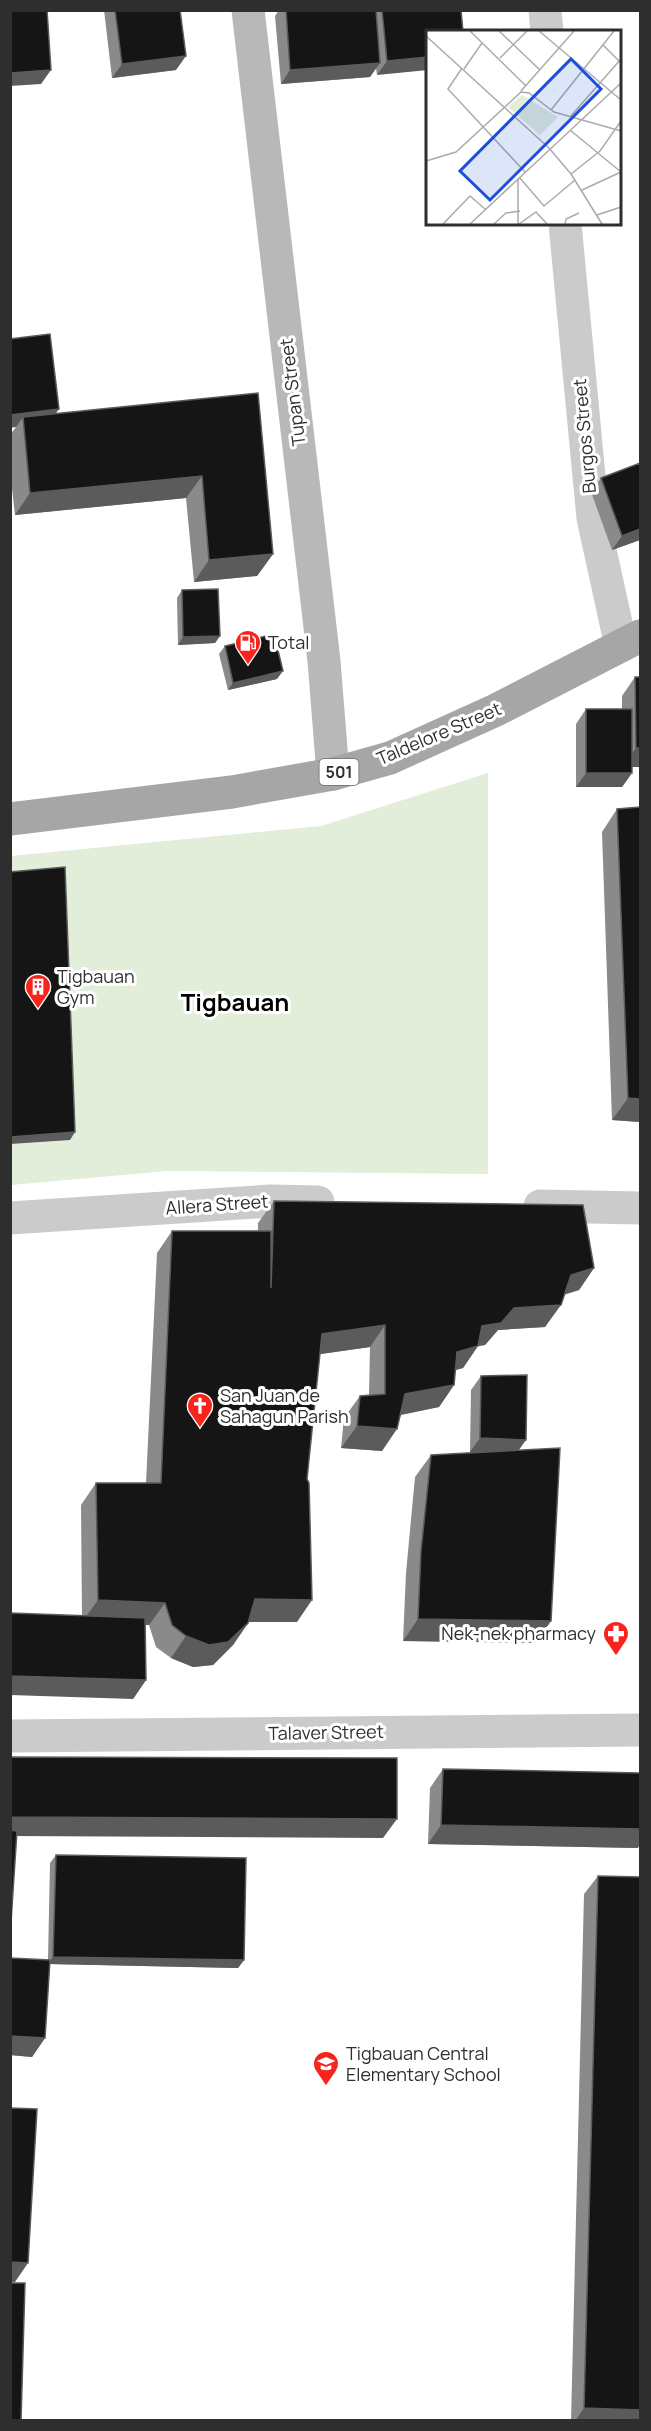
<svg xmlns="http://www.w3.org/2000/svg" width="651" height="2431" viewBox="0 0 651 2431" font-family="Manrope,sans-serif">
	<rect width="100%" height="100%" fill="#fff"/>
	<path fill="#e2edda" d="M488,773v401l-321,-3 -156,14v-329l310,-30z"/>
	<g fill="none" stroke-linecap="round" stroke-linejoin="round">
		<path stroke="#cbcbcb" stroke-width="33" d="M545,10l2,22
			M565,224l28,294 28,128
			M540,1206l100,2
			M10,1218l261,-17 47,1
			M10,1736l630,-6"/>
		<path stroke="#b8b8b8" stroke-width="33" d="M248,10l76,651 9,113"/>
		<path stroke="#a6a6a6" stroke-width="33" d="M10,819l222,-27 101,-18 57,-16 106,-48 144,-74"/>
	</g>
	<path fill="#8a8a8a" d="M104,10h76l-4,60 -64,8z
		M279,10h182l-84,65 -1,-7 -6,9 -89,7 -6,-68z
		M10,339l46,75 202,-21 15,161 -16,22 -63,6 -8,-84 -171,17 -5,-45v-35l6,-8z
		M601,478l39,62 -28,10 -21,-58z
		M182,590l38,46 -5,7 -37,2 -1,-47z
		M225,646l52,33 -49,11 -9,-36z
		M635,677l5,90h-8v6l-10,14h-46v-63l10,-15h36v-13z
		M640,807v315l-28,-2 -10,-288 15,-23z
		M274,1201l320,67 -15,22 -15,5 -19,32 -47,3 -13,15 -7,1 -15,22 -8,2 -1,15 -15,22 -38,8 -19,36 -41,-3 3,-30 16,-22 9,-1 1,-48 -50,7 -13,125 -10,143h-48l-16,23 -20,20 -20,2 -22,-9 -15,-11 -7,-22h-4l1,55 -13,19 -51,-83 -1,-111 15,-22h50l11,-230 15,-22h86v-8z
		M481,1376l38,74 32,171 -16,22 -132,-2 3,-68 9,-96 16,-22 47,-3h-8l1,-62z
		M443,1769l195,79 -210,-4 2,-56z
		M56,1855l188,105 -6,8 -188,-4 -5,74 -13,19 -22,-2v-97l38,2 2,-97z
		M598,1876l42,545h-69l13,-527z"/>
	<path fill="#5b5b5b" d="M186,56l-10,14 -64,8 10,-14z
		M428,57v13l-51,5 10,-14z
		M380,63l-10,14 -89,7 9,-14z
		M51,70l-10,14 -31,2v-13z
		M59,409l-10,14 -26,-6 -7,10 -6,1v-13z
		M202,476l-16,22 -171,17 15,-22z
		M640,529v11l-28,10 10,-14z
		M273,554l-16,22 -63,6 15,-22z
		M220,636l-5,7 -37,2 5,-8z
		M283,671l-6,8 -49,11 5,-7z
		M636,748h4v19h-18z
		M586,773h46l-10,14h-46z
		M628,1098l12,1v23l-28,-2z
		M75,1132l-5,8 -60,4v-7z
		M594,1268l-15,22 -24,7 16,-22z
		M561,1305l-16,22 -47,3 -13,15 -19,3 16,-22 32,-18z
		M385,1325l-15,22 -63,9 15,-22z
		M478,1346l-15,22 -22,6 16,-22z
		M454,1385l-15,22 -49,10 15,-23z
		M357,1426l40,3 -15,22 -41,-3z
		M480,1438l46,2 -10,14 -46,-2z
		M255,1599l57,1 -15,22h-57z
		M98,1600l67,3 -16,22 -67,-3z
		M418,1619l133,2 -16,22 -132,-2z
		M248,1623l-15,22 -20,20 -20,2 -22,-9 15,-22z
		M10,1676l136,4 -13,19 -123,-4z
		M10,1817l387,2 -14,19 -373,-2z
		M441,1825l199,4v15l-2,4 -210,-4z
		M53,1957l191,3 -6,8 -190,-4z
		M10,2036l35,2 -13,19 -22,-2z
		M10,2262l18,1 -13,19h-5z
		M584,2408l56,2v11h-65z"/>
	<path fill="#151515" stroke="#5b5b5b" stroke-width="1.5" d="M10,10h37l4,60 -41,3z
		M115,10h65l6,46 -64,8z
		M286,10h90l4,53 -90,7z
		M382,10h79l2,22h-35v25l-41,4z
		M50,334l9,75 -49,6v-76z
		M258,393l15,161 -64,6 -7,-84 -172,17 -7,-76z
		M640,463v66l-18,7 -21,-58z
		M218,589l2,47 -37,1 -1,-47z
		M274,634l9,37 -50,12 -8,-37z
		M635,677h5v71h-4z
		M586,709h46v64h-46z
		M640,807v292l-12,-1 -11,-289z
		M65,867l10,265 -65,5v-265z
		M274,1201l309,4 11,63 -23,7 -10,30 -47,3 -13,15 -19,3 -4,20 -21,6 -3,33 -49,9 -8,35 -40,-3 3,-30 25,-2v-69l-63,9 -15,145 2,4 3,117 -57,-1 -7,24 -20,19 -19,3 -23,-9 -14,-11 -7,-22 -67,-3 -2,-117h65l11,-252h99v57z
		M527,1375l-1,65 -46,-2 1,-62z
		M560,1448l-9,173 -133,-2 3,-68 10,-96z
		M10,1613l135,5 1,62 -136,-4z
		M10,1757l387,1v61l-387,-2z
		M443,1769l197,4v56l-199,-4z
		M10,1830l7,1 -7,106z
		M56,1855l190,3 -2,102 -191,-3z
		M598,1876l42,1v533l-56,-2z
		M10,1958l40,2 -5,78 -35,-2z
		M10,2108l27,1 -9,154 -18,-1z
		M10,2283h15l-4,138h-11z"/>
	<defs>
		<symbol id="fuel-pin" viewBox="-11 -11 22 30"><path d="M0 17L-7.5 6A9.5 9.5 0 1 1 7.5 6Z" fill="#f7241e" stroke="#fff"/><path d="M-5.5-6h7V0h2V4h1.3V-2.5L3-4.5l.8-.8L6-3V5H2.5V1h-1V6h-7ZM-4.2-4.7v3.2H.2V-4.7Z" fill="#fff"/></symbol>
		<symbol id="building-pin" viewBox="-11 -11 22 30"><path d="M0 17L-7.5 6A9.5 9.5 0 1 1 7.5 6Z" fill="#f7241e" stroke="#fff"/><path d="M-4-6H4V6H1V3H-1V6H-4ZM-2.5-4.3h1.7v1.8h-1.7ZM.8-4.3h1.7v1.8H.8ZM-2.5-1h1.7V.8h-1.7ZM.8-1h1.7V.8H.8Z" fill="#fff"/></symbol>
		<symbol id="church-pin" viewBox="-11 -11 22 30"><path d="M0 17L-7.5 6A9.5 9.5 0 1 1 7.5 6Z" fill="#f7241e" stroke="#fff"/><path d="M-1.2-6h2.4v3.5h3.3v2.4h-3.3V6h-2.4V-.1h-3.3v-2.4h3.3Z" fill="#fff"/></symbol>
		<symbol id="pharmacy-pin" viewBox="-11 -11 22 30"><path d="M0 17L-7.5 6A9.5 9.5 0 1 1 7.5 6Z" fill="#f7241e" stroke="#fff"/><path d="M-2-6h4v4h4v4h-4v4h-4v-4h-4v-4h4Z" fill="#fff"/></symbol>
		<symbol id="school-pin" viewBox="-11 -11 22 30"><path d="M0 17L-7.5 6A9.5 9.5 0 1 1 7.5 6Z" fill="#f7241e" stroke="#fff"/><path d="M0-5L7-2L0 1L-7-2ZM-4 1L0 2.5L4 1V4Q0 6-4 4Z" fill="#fff"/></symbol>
	</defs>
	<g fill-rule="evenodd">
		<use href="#fuel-pin" x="233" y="628" width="30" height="40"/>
		<use href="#building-pin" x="23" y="972" width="30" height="40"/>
		<use href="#church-pin" x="185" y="1391" width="30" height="40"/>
		<use href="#pharmacy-pin" x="601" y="1619" width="30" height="40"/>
		<use href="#school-pin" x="311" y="2049" width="30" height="40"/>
	</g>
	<g text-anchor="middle" stroke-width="6" stroke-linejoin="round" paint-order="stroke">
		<rect fill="#fff" stroke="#6d6d6d" stroke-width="1.5" x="319.5" y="759" width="39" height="26" rx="4.5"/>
		<g font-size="16" font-weight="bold" fill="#2e2e2e">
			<text x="339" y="778">501</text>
		</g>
		<g font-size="18" fill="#2e2e2e" stroke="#fff">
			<text transform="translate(293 392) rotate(-97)" y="6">Tupan Street</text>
			<text transform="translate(585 436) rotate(-95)" y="6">Burgos Street</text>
			<text transform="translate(439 734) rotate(-23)" y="6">Taldelore Street</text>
			<text transform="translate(217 1205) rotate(-4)" y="6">Allera Street</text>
			<text transform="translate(326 1733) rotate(-1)" y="6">Talaver Street</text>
		</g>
		<g font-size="18" fill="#2e2e2e" stroke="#fff" text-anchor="start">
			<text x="268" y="649">Total</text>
			<text x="57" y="983">Tigbauan<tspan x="57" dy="21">Gym</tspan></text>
			<text x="220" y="1402">San Juan de<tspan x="220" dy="21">Sahagun Parish</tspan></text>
			<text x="596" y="1640" text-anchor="end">Nek-nek pharmacy</text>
			<text x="346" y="2060">Tigbauan Central<tspan x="346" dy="21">Elementary School</tspan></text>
		</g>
		<g font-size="24" font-weight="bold" fill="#000" stroke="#fff">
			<text x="235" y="1011">Tigbauan</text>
		</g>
	</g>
	<g transform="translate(426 30)">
		<rect width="195" height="195" fill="#fff"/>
		<path d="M96,65l36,22 -18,18 -32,-28z" fill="#e2edda"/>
		<path fill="none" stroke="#ababab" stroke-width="1.5" d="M44,1l56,55M73,1l41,39M113,1l82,69M0,6l123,112 22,26 31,50M177,15l18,18M74,28l27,-27M36,38l-14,21 77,83M38,39l18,-26M95,61l53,-60M125,80l63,-79M144,87l51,-58M144,100l51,42M0,131l30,-9 65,-60 8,1 25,19 67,19M145,144l29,-23 21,-30M93,147l25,29 31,-26M92,149v45M156,160l39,-18M171,185l24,-8M17,194l27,-28 15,13M44,194l151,-141M68,194l12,-11 14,-2M93,194l17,-12 11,12M139,194l1,-5 13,-6"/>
		<path fill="#1d4ed8" fill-opacity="0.15" stroke="#1d4ed8" stroke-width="3" d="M145,29l30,30 -111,111 -30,-29z"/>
		<rect width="195" height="195" fill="none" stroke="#2e2e2e" stroke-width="3"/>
	</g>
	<rect width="651" height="2431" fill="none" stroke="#2e2e2e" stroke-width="24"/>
</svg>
